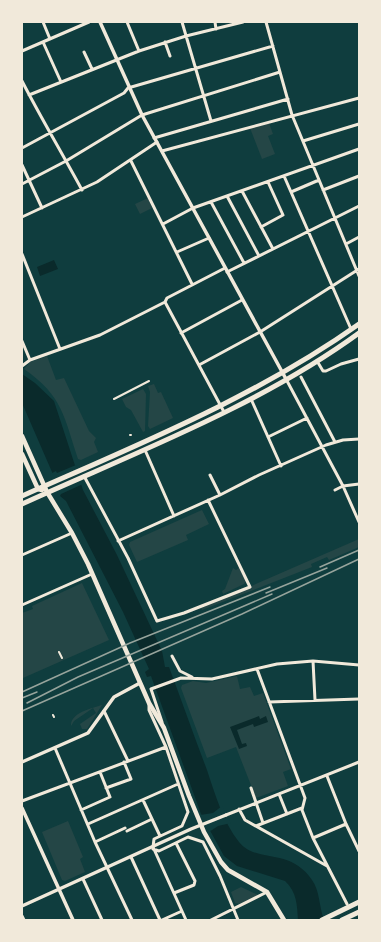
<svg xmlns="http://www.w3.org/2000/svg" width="381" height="942" viewBox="0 0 381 942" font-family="'IBM Plex Serif',serif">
	<rect width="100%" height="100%" fill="#0f3d3e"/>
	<path fill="#244646" d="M269,123l4,11 -5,2 7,18 -13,5 -12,-31z
		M148,198l4,10 -12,6 -5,-10z
		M47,356l9,24 8,-2 25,53 7,7 -2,4 4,10 -17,8 -3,-1c-14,-42 -15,-63 -54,-90l6,-7z
		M154,384l4,9 3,-1 12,26 -23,11 -2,-3 2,-34 -2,-6z
		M143,389l3,5 -1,37 -2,1 -12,-22 -5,-3 -4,-8z
		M202,510l7,14 -23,11 2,5 -51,22 -8,-17 1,-3z
		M359,539v8l-30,13 -2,-3 -16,7 1,3 -110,43 -1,-2z
		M233,568l3,2 3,-2 7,13 -2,3 -21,10 -1,-3 3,-2z
		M82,583l27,57 -86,38 -1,-65 11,-4 -1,-3z
		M237,676l3,13 10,-2 4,9 9,-3 28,76 -8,3 5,14 -32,12 -20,-51 -29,11 -26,-70 1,-3 11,-4 13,2z
		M102,705l-15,24h-5l-2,-5 16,-11 -3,-5 -19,13 -3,5c-1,-13 21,-18 31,-21z
		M68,821l15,36 -3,2 5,13 -20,9 -3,-1 -20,-48z
		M241,887l17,8 -19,9 -4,-1 -4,-11z"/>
	<path fill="#0a2a2b" d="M54,260l4,9 -18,7 -3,-9z
		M22,374l13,9 19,18 29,89 34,65 45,96 3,16h4c13,35 25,69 38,103 8,24 16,52 32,72 18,22 51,5 73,38 8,11 7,27 12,40h-26c-1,-15 -1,-28 -13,-39l-48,-15 -13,-10 -23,-42 -50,-138 -4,1 -2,-5 4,-3 -26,-57 -57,-111 -6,-5 -8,-24 -30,-69z
		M259,716l1,3 6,-3 2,6 -14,5 -1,-3 -16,6 5,14 4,-1 1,3 -8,3 -9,-22z"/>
	<path fill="#0f3d3e" d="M76,465l7,19 -22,10 -2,4 -9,-24 6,-3 1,2z
		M222,806l9,17 -13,3 -9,6 -9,-17 13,-2z"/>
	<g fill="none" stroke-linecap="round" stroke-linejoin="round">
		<path stroke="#f1e9da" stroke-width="2" d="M114,399l35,-18
			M130,435h1
			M59,652l3,6
			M53,715l1,2"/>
		<path stroke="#f1e9da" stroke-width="3" d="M43,22l7,17
			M127,22l12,29
			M182,22l29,99
			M215,22l1,7
			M266,22l26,93 67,161
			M43,42l18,40
			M165,42l5,14
			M22,51l67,-29
			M84,52l8,17
			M22,81c19,37 40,72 60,109
			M29,95l110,-44 47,-15 57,-14
			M154,138l134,-39
			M303,141l56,-17
			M22,148l102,-55 4,-5 145,-42
			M162,151l197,-53
			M131,161l61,123
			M22,165l20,43
			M284,176l67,153
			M22,184l44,-23 76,-46 138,-43
			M323,190l36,-14
			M242,191l31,58
			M291,192l28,-12
			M227,196l32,60
			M211,202l33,61
			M22,217l75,-35 60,-40
			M163,224l30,-16 166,-59
			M261,227l22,-12 -15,-33
			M346,244l13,-7
			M177,252l32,-14
			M22,254l38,95
			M227,272l132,-66
			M165,302l59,110
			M181,333l61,-33
			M22,341l8,19
			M317,361l6,10h3l15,-7 18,-5
			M199,365l61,-33 99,-63
			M22,366l8,-6 70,-25 65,-33 2,-4 58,-30
			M301,377l34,65
			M286,379l57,107 16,-2
			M251,399l30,67
			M268,437l39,-19
			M145,450l29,66
			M210,475l10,20
			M84,476l44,82 29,63 27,-8 66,-26 -42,-87
			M335,490l8,-4 16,36
			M118,541l102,-46 39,-20 67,-30 17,-5 16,-1
			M22,555l50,-22
			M22,605l70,-31
			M172,656l8,15 12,6
			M313,661l2,39
			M257,669l48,129 -3,12 11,28 34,66
			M269,702l90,-3
			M149,704v6l17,37 22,65 -6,14 -28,13 -1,8 33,73
			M104,711l24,50
			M162,722l-11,-33 30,-11 31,1 65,-15 36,-3 46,4
			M55,748l40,94 37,78
			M327,776l19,48 13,27
			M106,788l25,-9 -7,-17
			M251,788l12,35
			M279,794l8,20
			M143,800l17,36
			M22,801l144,-54
			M239,809l6,11 82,46
			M81,810l29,-13 -10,-25
			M226,815l133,-53
			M88,824l90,-40
			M256,826l46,-18
			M127,831l25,-12
			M313,838l33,-14
			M95,842l30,-14
			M153,849l6,2 29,-14 15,5 17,34 18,44
			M131,857l29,63
			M83,879l19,41
			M174,893l20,-8 1,-4 -19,-38
			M22,916l2,4
			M162,920l20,-9
			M211,920l56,-28"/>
		<path stroke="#f1e9da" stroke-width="3.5" d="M100,22l42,93 144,264
			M22,762l66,-29 26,-36 26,-14
			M22,808l51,112
			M22,906l169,-77 35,-14"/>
		<path stroke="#f1e9da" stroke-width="4.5" d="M22,436l25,56 25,41 16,31 61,139 15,25 25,68 15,36 17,30 7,8 39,22 17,28
			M22,454l16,35 4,1"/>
		<path stroke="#f1e9da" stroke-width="5" d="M22,496c115,-51 234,-99 337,-172
			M22,504c112,-51 237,-98 337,-171
			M322,920l37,-18
			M342,920l17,-8"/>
		<path stroke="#97a49c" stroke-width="1.5" d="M320,567l39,-17
			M266,593l61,-25
			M22,692l108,-49 140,-56
			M22,698l15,-6
			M27,703l51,-26 194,-83
			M22,711l220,-97 117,-55"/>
	</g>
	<rect width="381" height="942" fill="none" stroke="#f1e9da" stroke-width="46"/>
</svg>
